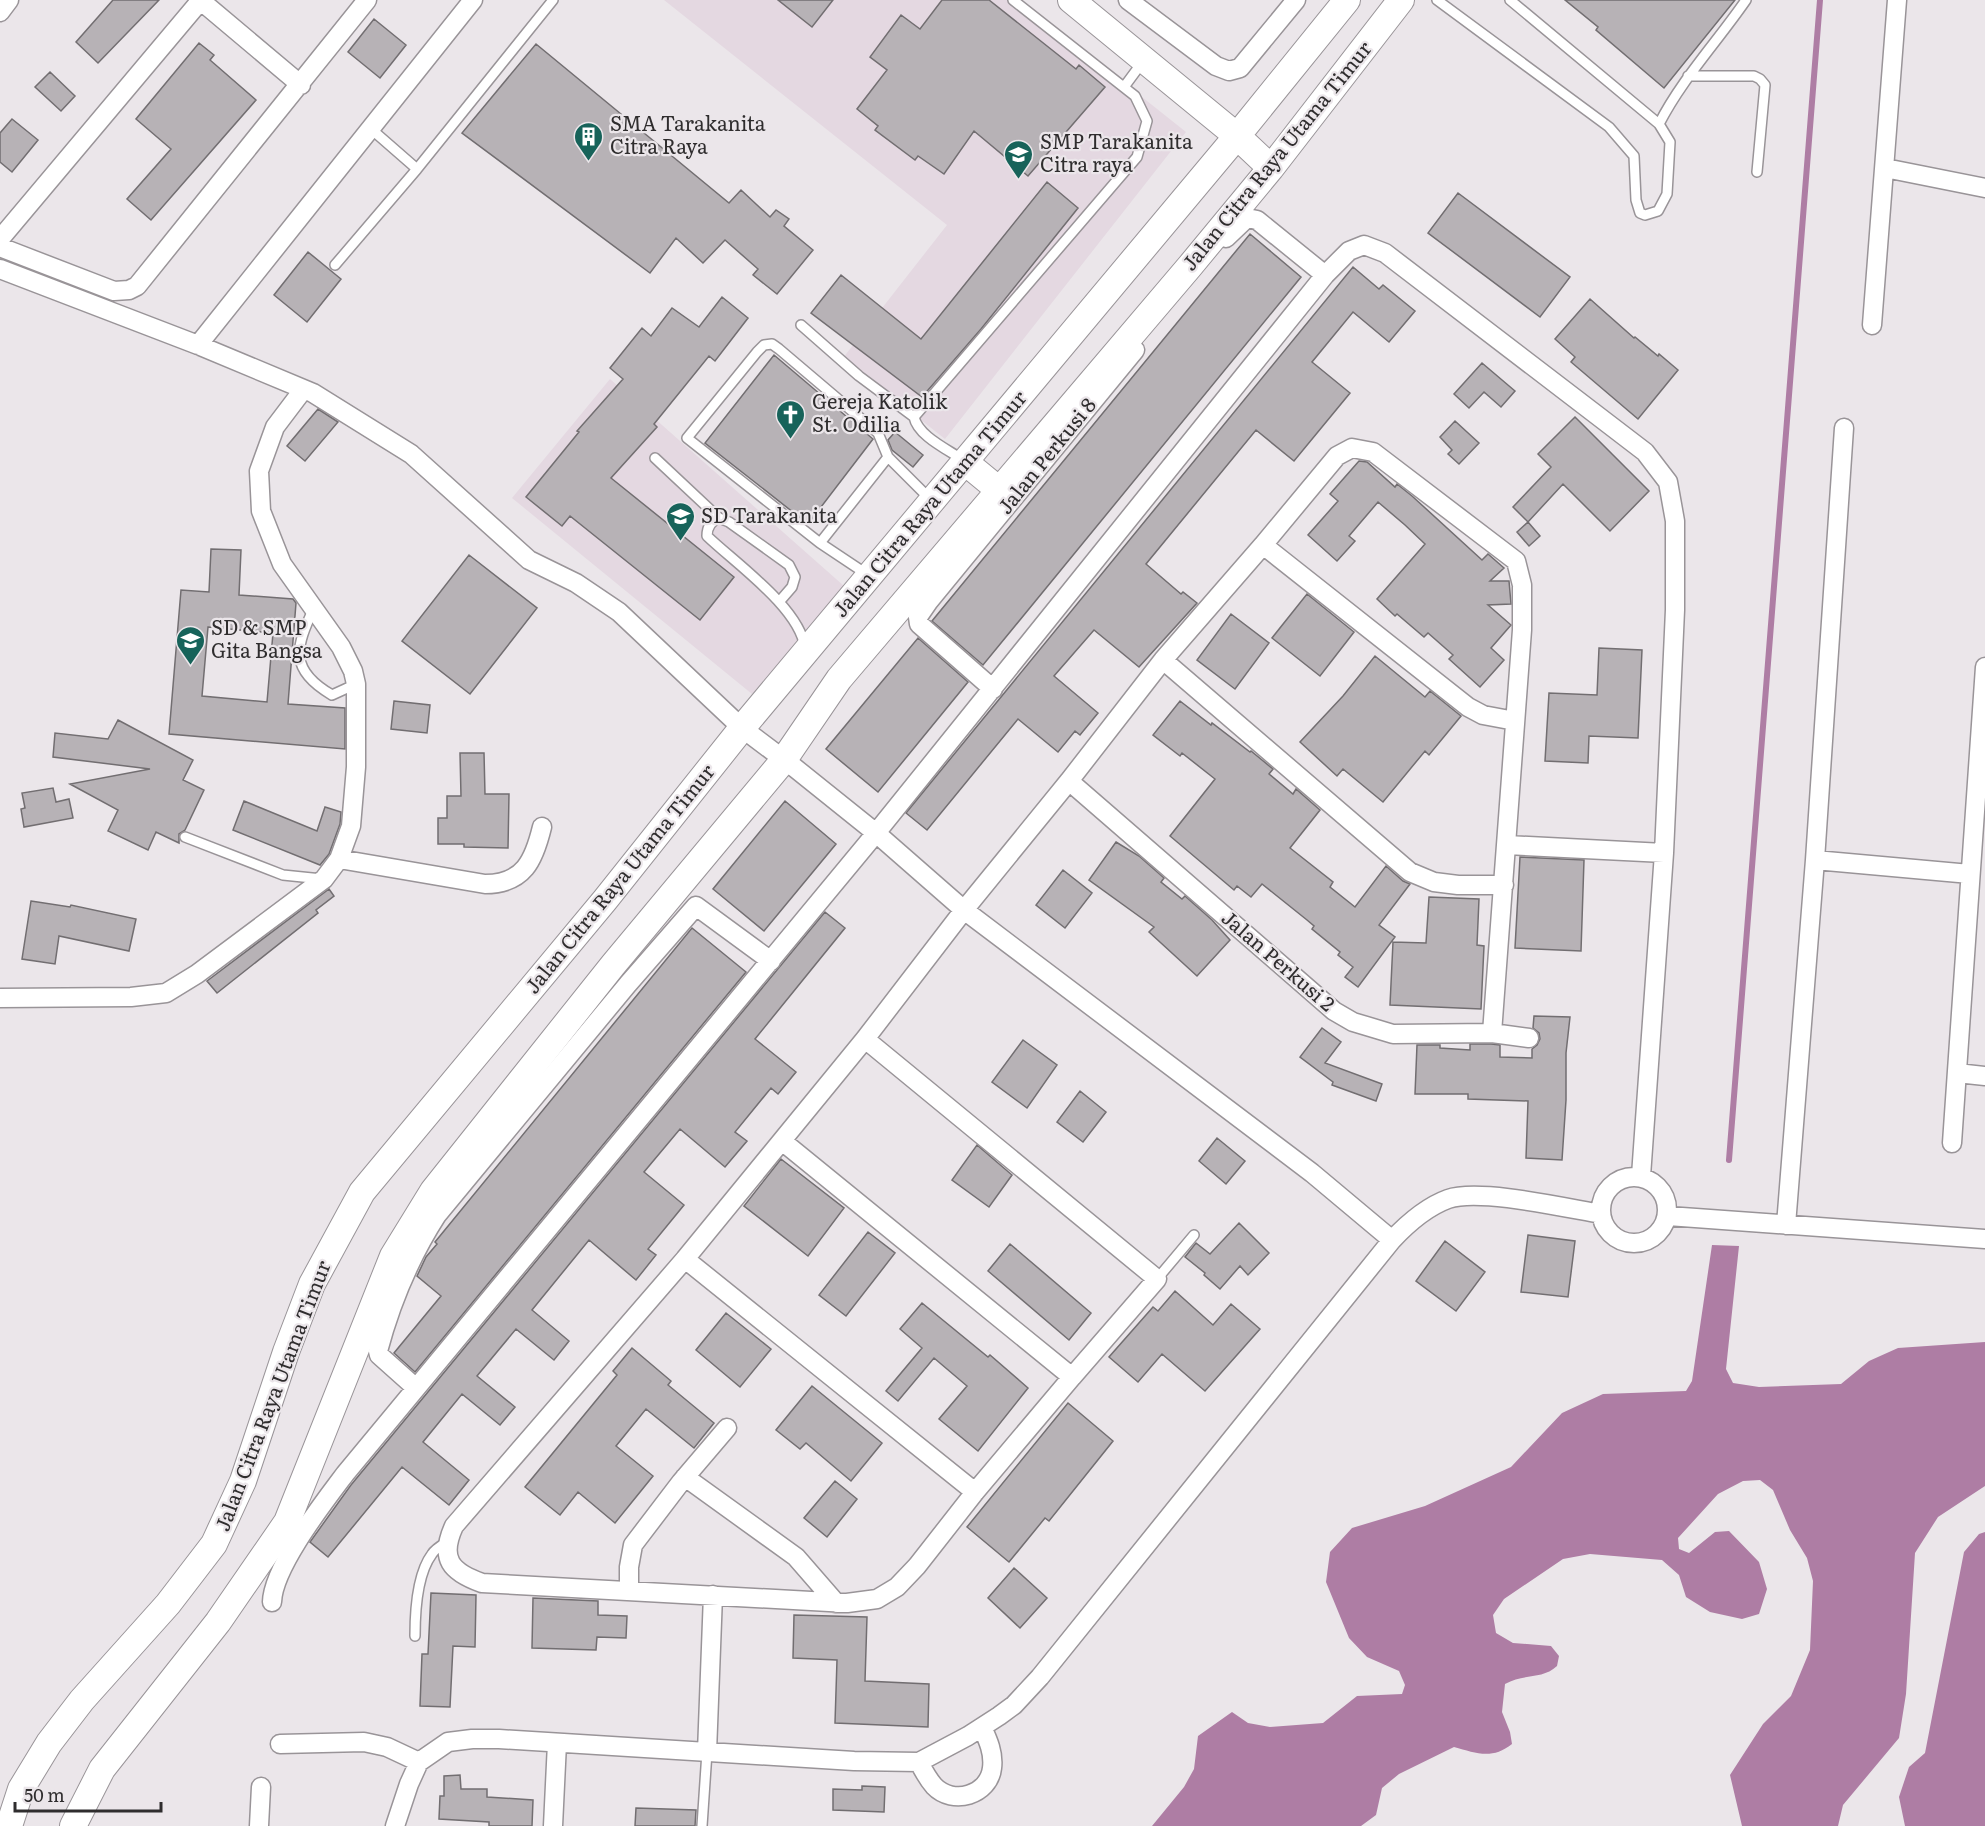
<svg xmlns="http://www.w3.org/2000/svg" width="1985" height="1826" viewBox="0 0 1985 1826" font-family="Literata,serif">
	<rect width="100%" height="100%" fill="#ebe6ea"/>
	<path fill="#e4d8e1" d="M664,0h356l166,132 -241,307 -102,-81 104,-133z
		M610,379l234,207 -92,108 -240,-196z"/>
	<path fill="#ae7da4" d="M1712,1245l27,1 -13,123 7,14 26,4 82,-3 28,-23 29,-13 87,-6v144l-47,31 -23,36 -9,141 -7,44 -56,67 -5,21h-96l-12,-51 33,-51 28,-28 19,-46 3,-69 -6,-23 -17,-28 -17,-40 -13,-10 -17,1 -25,13 -40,44 1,11 10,4 26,-21 14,-1 30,31 8,27 -8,25 -17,5 -32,-7 -24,-15 -7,-22 -17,-15 -72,-6 -27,5 -59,40 -11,16 3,18 17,10 38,3 8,10 -2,10c-15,14 -33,7 -52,18l-3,28 8,20 2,12c-20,16 -36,9 -58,3l-55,27 -17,14 -6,27 -15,11h-209l32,-39 10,-18 4,-33 34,-24 16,11 22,4 53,-4 34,-27 45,-2 3,-9 -6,-14 -32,-14 -18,-19 -23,-56 4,-30 22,-24 73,-22 86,-39 51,-54 41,-19 83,-3 6,-10z
		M1985,1532v294h-80l-6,-29 10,-30 16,-14 39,-201 15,-18z"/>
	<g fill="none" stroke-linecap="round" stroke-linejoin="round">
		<path stroke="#ae7da4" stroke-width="6" d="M1729,1160l91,-1160"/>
	</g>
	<path fill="#b7b2b6" stroke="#726e71" stroke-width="1.5" fill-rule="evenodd" d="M113,0h46l-61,63 -22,-21z
		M778,0h55l-21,27z
		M942,0h47l87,69 3,-4 26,22 -77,89 -54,-45 -30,43 -26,-18 -3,4 -40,-30 3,-4 -21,-17 30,-39 -17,-13 31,-42 19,14z
		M1565,0h170l-71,88 -68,-58 2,-3z
		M374,19l32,26 -26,33 -32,-26z
		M199,43l15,12 -4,5 46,40 -105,120 -24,-21 44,-50 -35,-30z
		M536,44l193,159 12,-13 29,27 6,-7 13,9 -5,7 29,24 -36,44 -24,-19 5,-6 -33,-29 -22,23 -27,-25 -26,35 -188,-140z
		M50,72l25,24 -14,15 -26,-24z
		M12,119l26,21 -26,32 -12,-10v-29z
		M1047,182l31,26 -97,121 -59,68 -111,-84 30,-38 80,64z
		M1458,193l112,84 -30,40 -112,-84z
		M1250,234l51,43 -318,388 -51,-44z
		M308,252l33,27 -34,43 -33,-27z
		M1353,267l26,22 4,-4 32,26 -26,31 -36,-30 -41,50 38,31 -56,68 -38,-31 -110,134 35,30 2,-2 14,11 -58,64 -45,-37 -40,46 44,37 -18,22 -5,-4 -17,21 -40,-33 -91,111 -21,-17z
		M722,297l26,21 -33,43 -6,-5 -55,68 3,3 -46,51 123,99 -34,43 -130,-104 -8,10 -36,-29 53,-65 -2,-1 46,-52 -13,-11 32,-40 9,8 21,-28 27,19z
		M1590,299l44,39 1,-1 23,19 1,-2 19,16 -40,49 -67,-57 4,-5 -20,-18z
		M774,355l99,84 -65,85 -103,-81z
		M1482,363l33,28 -14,16 -17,-15 -15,16 -15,-14z
		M318,409l20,13 -33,39 -18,-15z
		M1575,417l74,74 -39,40 -47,-47 -35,38 -15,-15 38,-40 -13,-13z
		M1455,421l24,22 -20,21 -11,-10 4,-4 -12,-13z
		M895,432l28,23 -10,12 -21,-17 -4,-10z
		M1359,461l8,1 28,25 2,-3 15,12 70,64 6,-6 16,14 -14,13h19l2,23 -23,1 23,20 -20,23 13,12 -24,27 -31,-28 4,-4 -25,-22 -4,4 -27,-23 -2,2 -18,-17 48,-55 -20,-19 -27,-23 -29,34 6,5 -18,20 -29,-26 30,-34 -8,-7z
		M1528,522l12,14 -11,10 -12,-14z
		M211,549l30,1 -2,45 54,4 3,4 -8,101 57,4v41l-176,-15 12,-144 28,2zM208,627l65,6 -6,69 -65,-6z
		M469,555l68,53 -67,86 -68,-53z
		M1307,594l47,38 -34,44 -48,-38z
		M1231,614l38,29 -34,46 -38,-29z
		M918,638l50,44 -90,110 -52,-43z
		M1599,648l43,2 -4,88 -49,-2 -1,27 -43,-2 4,-68 48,2z
		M1375,656l50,41 5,-6 31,25 -32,39 -4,-4 -42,51 -40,-33 -6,7 -37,-34 43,-46z
		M394,701l36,4 -3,28 -36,-4z
		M1180,701l31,24 1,-2 38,29 1,-1 22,18 -4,5 24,20 3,-5 24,21 -30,38 43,34 -3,5 25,20 31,-41 17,15 7,3 -31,41 16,12 -37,50 -13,-10 8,-10 -15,-12 2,-3 -28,-23 2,-3 -7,-6 -45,-36 -11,13 -14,-11 -3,4 -64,-54 45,-57 -33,-26 -2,3 -27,-21z
		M118,720l75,40 -10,20 21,10 -19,40 -6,4v9l-23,-11 -8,18 -40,-19 10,-21 -48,-26 80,-15 -97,-12 2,-24 53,6z
		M460,753h24l1,41h24l-1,54 -44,-1v-3h-26v-26h9v-22h14z
		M53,788l3,14 13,-3 4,19 -49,9 -3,-18 4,-1 -3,-15z
		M244,801l73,30 8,-24 16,5 -1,12 -11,30 -9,11 -87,-35z
		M785,801l51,43 -72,87 -51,-42z
		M1116,842l23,14 25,22 -3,4 21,17 3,-3 27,24 18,20 -33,36 -48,-44 5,-5 -65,-47z
		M1520,857l64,3 -3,91 -66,-3z
		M1063,870l29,23 -27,35 -29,-23z
		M329,889l5,7 -18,14 2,3 -101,80 -10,-12z
		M1429,897l50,2 -2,46 7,1 -3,63 -91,-4 3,-63 33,1z
		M31,901l39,6 1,-2 65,14 -7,32 -70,-15 -4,28 -33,-5z
		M825,912l20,16 -90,111 41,33 -18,22 -7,-6 -36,44 12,9 -22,26 -45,-38 -36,43 40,33 -36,44 8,6 -20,25 -47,-40 -57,70 37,31 -15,19 -38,-31 -39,47 38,31 -15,18 -38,-31 -39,48 46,38 -20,25 -47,-38 -74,90 -18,-15 41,-57z
		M692,928l54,44 -331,400 -21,-19 47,-57 -24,-20 9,-19 11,-13 -2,-2z
		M1534,1016l36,1 -4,36v47l-4,60 -36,-2 2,-57 -60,-2v-5h-53l2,-49h23v3l30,2v-6h21l9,1v12l32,1v-9l5,-4 3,-6 -1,-6 -6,-5z
		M1322,1028l19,14 -16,21 57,21 -6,17 -44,-16 1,-3 -33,-25z
		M1023,1040l34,25 -30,43 -35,-26z
		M1080,1091l26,21 -23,30 -26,-20z
		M1217,1138l28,23 -19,23 -27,-23z
		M977,1145l35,30 -23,32 -37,-27z
		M781,1159l63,49 -36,48 -64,-50z
		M1239,1223l30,30 -21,22 -8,-9 -20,23 -16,-14 1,-2 -20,-16 11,-14 14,11z
		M868,1232l27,21 -49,63 -27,-21z
		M1528,1235l47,6 -7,56 -47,-5z
		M1445,1241l40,31 -29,39 -40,-30z
		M1010,1244l81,69 -22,27 -81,-69z
		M1175,1291l38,34 18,-21 29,25 -55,62 -43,-37 -24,28 -29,-25 44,-50 5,4z
		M922,1303l66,54 2,-2 38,33 -50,63 -39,-32 28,-33 -33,-28 -36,43 -12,-10 36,-43 -22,-19z
		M726,1313l45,36 -31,38 -44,-37z
		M632,1348l39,33 -3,4 46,38 -20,25 -48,-39 -30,37 37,30 -38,47 -37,-31 -18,23 -35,-28 92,-112 -4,-4z
		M812,1386l70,57 -31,38 -45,-38 -6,6 -24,-19z
		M1068,1403l45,38 -64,80 -4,-3 -36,44 -42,-35z
		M835,1481l22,18 -30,38 -23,-19z
		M1014,1568l33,30 -27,30 -32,-30z
		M431,1593l45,2 -1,52 -22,-1 -3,61 -30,-1 2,-52h6z
		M533,1598l65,3v14l29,1 -1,22 -29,-1 -1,13 -64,-2z
		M794,1615l73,2 -2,64 64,3 -1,43 -93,-4 2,-63 -44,-2z
		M460,1775l1,14h26v8l46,3 -1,26h-43v-4l-50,-3 1,-23h4v-20z
		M862,1786l23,1 -1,25 -51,-2v-21l29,1z
		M636,1808l60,2 -1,16h-60z"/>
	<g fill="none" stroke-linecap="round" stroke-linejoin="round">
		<defs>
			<path id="lane" d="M1437,0l172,127 25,29 2,44 4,13 5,2 13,-4 9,-17 3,-52 -11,-18 -149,-124
				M1688,76h66l6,3 5,6 -8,87
				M1124,87l20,-27
				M1659,124c23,-45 58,-82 87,-124
				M370,128l47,41
				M335,265l82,-96 136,-169
				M801,325l58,51 55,41c4,19 33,32 49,43
				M914,417l223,-260 10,-36 -12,-25 -122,-96
				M655,458l64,60
				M820,543l68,-86
				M868,575l-48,-32 -133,-105 70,-86 7,-7 8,-1 7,5 99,84 10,24 42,42
				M779,602l13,-15 3,-10 -6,-12 -60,-43 -10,-4c-8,3 -12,9 -12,18 28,27 93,72 98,112
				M314,608c-19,40 -25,62 18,87l24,-11
				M185,837l98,38 39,4
				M1157,1279l37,-44
				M415,1636c0,-24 2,-62 17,-82 3,-5 10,-9 15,-12
				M702,1826l5,-74"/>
			<path id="street" d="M200,0l101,85
				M1128,0l88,66 13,5 11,-3 56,-68
				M0,12l9,-12
				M1885,168l100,20
				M1226,238l21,-20 10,2 68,55
				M0,239l201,-239
				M0,247l114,44 15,-1 8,-4 230,-286
				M0,269l198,76 115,48 98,61 118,106 47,23 43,29 123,116 53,40 81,65 88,77 348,263 80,67 -352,437 -26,28 -15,11 -31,20 -49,26 -65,-1 -355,-22h-27l-24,3 -29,20 -10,22 -14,42
				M1872,325l25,-325
				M198,345l275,-345
				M1263,545l205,162 15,8 32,6
				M1163,660l247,212 24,10 24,3h46
				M993,689l-74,-65 -1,-7 11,-16 206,-251
				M1069,781l265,230 19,11 40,12 99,-1 37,5
				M1507,845l157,8
				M339,859l146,25c39,0 49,-24 57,-57
				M1815,860l155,14
				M0,998l131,-1 35,-4 31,-19 127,-95 15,-20 12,-33 5,-59v-83l-3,-13 -12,-24 -59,-83 -21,-53 -2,-40 16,-44 28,-37
				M865,1039l292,240 -85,98
				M1957,1073l28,3
				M782,1141l290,236 -97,115 -58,74 -20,21 -20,12 -30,4 -365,-20c-31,-11 -43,-24 -28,-57l231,-267 180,-220 99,-129 105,-129 94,-121 100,-115 74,-89 15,-8 21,4 143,109 6,24v45l-30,403
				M1952,1143l33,-476
				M1601 1210a33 33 0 1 1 66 0a33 33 0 1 1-66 0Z
				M1668,1216l317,23
				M1786,1225l29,-365 29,-432
				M1392,1240c16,-17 34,-33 56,-41 31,-11 118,9 153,15
				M685,1259l290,233
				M416,1388l-37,-33 -1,-4c13,-49 32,-94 59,-136l191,-231 68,-78 75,55
				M685,1477l111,80 40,46
				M629,1591v-24l4,-22 48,-63 46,-54
				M272,1602c1,-35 52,-100 73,-128l531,-641 449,-558 24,-24 15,-6 21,8 260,199 23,30 7,39v89l-11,243 -23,323
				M280,1744l84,-2 23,5 32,15
				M707,1752l6,-157
				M919,1762c4,8 9,17 15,24 19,20 55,9 58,-18 2,-15 -4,-28 -10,-41
				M259,1826l2,-39
				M553,1826l4,-83"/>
			<path id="secondary" d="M1071,0l166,136 34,32
				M965,462l34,28
				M9,1826l12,-37 28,-46 33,-43 86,-96 46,-60 29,-63 43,-129 26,-68 50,-92 243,-292 137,-172 495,-592 110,-136
				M73,1826l29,-57 116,-147 69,-100 106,-266 40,-65 180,-226 170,-204 56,-82 351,-413 81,-98 130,-168"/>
		</defs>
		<use href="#lane" stroke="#999498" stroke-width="12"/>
		<use href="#street" stroke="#999498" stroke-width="21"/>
		<use href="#secondary" stroke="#999498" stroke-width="28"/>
		<use href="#lane" stroke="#fff" stroke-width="9"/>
		<use href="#street" stroke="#fff" stroke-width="18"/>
		<use href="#secondary" stroke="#fff" stroke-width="26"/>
	</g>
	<defs>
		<symbol id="building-pin" viewBox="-11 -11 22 30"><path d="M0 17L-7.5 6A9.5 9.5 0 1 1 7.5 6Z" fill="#17635a" stroke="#ebe6ea"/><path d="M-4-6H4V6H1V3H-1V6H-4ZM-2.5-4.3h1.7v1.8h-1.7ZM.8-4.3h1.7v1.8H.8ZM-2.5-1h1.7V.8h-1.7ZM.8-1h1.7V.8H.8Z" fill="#fff"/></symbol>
		<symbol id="school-pin" viewBox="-11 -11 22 30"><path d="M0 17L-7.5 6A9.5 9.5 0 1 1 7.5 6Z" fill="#17635a" stroke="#ebe6ea"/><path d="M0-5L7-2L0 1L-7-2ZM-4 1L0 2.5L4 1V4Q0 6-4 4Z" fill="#fff"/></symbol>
		<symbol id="church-pin" viewBox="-11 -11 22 30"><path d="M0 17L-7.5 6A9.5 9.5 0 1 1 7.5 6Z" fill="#17635a" stroke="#ebe6ea"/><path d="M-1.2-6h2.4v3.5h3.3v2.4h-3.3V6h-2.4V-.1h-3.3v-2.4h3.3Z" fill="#fff"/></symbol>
	</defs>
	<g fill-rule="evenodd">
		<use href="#building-pin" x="572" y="120" width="33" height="45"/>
		<use href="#school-pin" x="1002" y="138" width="33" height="45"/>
		<use href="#church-pin" x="774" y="398" width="33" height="45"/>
		<use href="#school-pin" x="664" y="500" width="33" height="45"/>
		<use href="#school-pin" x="174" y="624" width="33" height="45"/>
	</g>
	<g text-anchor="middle" stroke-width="4.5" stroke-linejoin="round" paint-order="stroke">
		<g font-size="20" fill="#2f2d2e" stroke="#ebe6ea" text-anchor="start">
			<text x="610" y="131">SMA Tarakanita<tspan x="610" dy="23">Citra Raya</tspan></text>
			<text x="1040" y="149">SMP Tarakanita<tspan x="1040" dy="23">Citra raya</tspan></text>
			<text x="812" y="409">Gereja Katolik<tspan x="812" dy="23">St. Odilia</tspan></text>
			<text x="701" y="523">SD Tarakanita</text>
			<text x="211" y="635">SD &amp; SMP<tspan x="211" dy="23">Gita Bangsa</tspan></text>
		</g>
		<g font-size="20" fill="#2f2d2e" stroke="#ebe6ea">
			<text transform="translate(1277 156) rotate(-51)" y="7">Jalan Citra Raya Utama Timur</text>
			<text transform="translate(1047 456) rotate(-51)" y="7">Jalan Perkusi 8</text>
			<text transform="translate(930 504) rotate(-50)" y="7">Jalan Citra Raya Utama Timur</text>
			<text transform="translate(620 879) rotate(-51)" y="7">Jalan Citra Raya Utama Timur</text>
			<text transform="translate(1278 961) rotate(41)" y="7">Jalan Perkusi 2</text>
			<text transform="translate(273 1396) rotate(-69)" y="7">Jalan Citra Raya Utama Timur</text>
		</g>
	</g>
	<path d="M15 1802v9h146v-9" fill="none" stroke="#2f2d2e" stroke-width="3"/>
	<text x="24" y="1802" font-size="18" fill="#2f2d2e" stroke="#ebe6ea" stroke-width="4.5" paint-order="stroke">50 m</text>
</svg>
